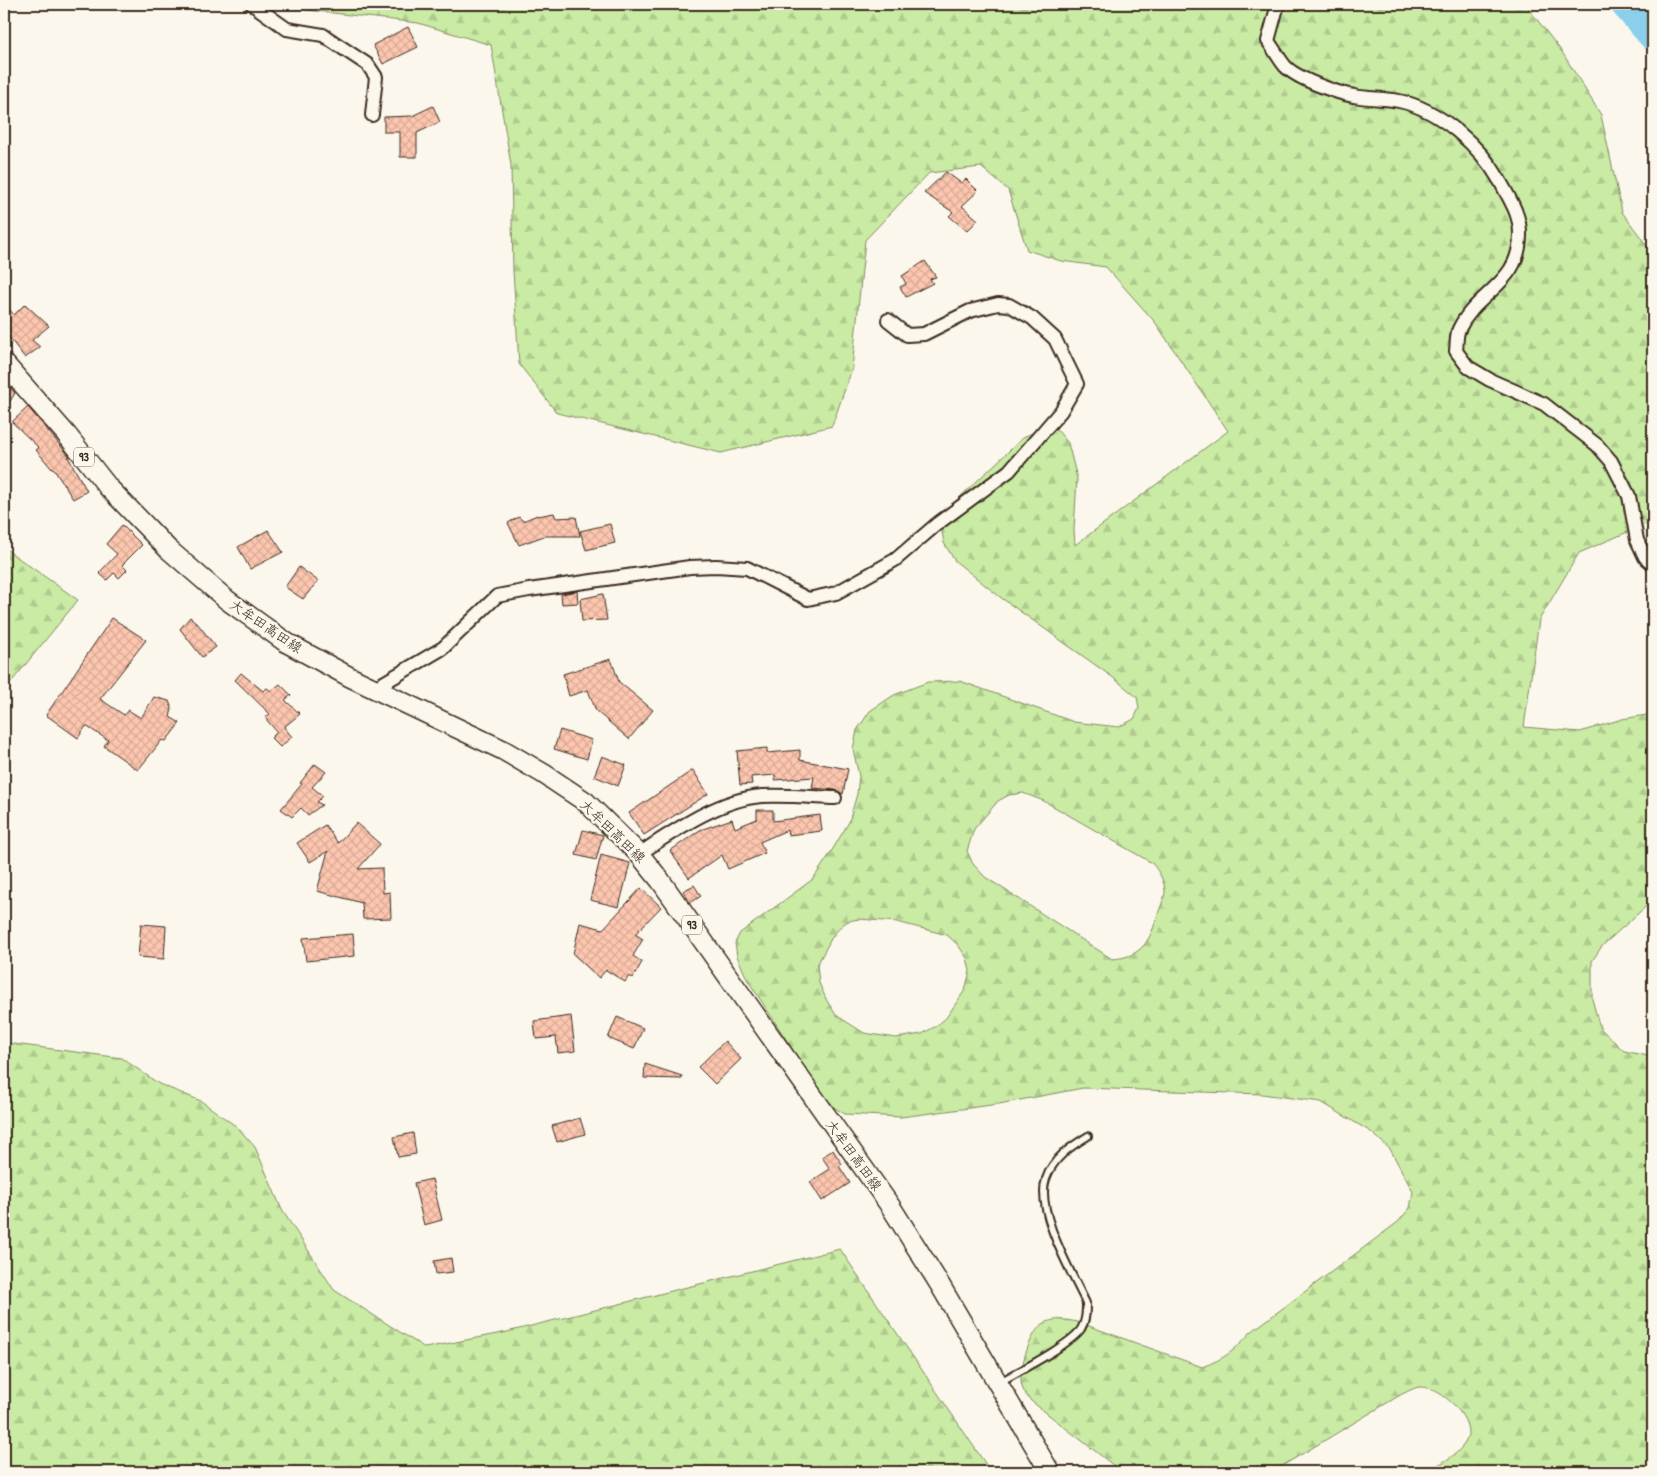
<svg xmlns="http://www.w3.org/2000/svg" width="1657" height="1476" viewBox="0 0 1657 1476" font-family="'Patrick Hand','Klee One',sans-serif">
	<defs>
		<pattern id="forest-firs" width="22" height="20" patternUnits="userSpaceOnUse" patternTransform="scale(1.25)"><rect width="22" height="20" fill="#c9eba4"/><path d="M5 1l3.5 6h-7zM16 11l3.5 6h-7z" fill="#aeca8d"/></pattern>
		<pattern id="building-cross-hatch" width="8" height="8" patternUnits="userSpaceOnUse" patternTransform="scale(1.25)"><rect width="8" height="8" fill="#fcc6af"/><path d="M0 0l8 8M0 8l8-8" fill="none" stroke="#d9aa96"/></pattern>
	</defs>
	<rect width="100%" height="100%" fill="#fbf7ec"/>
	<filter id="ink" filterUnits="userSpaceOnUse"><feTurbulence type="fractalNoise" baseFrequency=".02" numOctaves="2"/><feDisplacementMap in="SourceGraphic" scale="10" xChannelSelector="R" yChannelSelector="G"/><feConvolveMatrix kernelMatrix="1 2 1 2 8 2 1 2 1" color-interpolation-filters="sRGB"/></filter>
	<g filter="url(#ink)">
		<path fill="url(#forest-firs)" stroke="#828a61" fill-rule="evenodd" d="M235,4h1290l37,48 39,63 21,97 31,42v267l-74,32 -40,67 -15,107 56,5 42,-13 31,-5v186l-51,46 -10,15v38l8,29 24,23 29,6v415h-229c14,-7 32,-15 41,-29 14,-21 -24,-57 -45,-56 -5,0 -13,5 -18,7l-130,78h-147l-12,-7 -82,-64c-5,-6 -10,-12 -10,-21 -1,-14 10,-49 22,-56 11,-7 23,-4 35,-2l124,45c24,-9 32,-16 49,-35l147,-110 12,-14 3,-16 -23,-43 -19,-17 -50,-30 -59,-8 -179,-6 -84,16 -98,13 -56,-3 -12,-7 -18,-23 -68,-105 -10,-23 -2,-13 5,-10 73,-54 15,-22 21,-35 8,-28 2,-18 -6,-27 4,-19 13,-19 24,-16 34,-13 32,-1 114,41 45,5 15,-8 5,-11 -2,-11 -22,-18 -115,-82 -45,-36 -11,-18 -2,-11 3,-21 79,-74 20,-10 14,4 10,12 9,35 -3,52 1,15 153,-114 -73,-109 -49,-55 -45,-6 -34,-11 -19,-60 -27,-23 -52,6 -64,67 -13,129 -20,57 -111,27 -164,-40 -38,-49 -6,-94 -2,-105 -20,-120 -73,-22 -119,-14zM1023,793l21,8 108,62c7,9 12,17 13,28 0,7 -5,16 -7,23 -8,26 -15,43 -46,45l-127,-82 -12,-13 -6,-13 7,-22 24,-28 11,-6zM859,919l38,3 50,13 11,10 9,13 3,13 -5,19 -19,28 -10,8 -14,8 -26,4 -32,-5 -28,-18 -9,-14 -8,-18 -2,-18 15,-28 9,-11 7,-5z
			M4,548l74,52 -74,91z
			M4,1041l2,2 116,15 37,26 42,17 36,26 18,20 27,63 52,80 91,58 82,-16 333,-83 151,223h-987z"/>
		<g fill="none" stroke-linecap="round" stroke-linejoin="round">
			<path stroke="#8ad0ec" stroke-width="28" d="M1624,4l29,33"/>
		</g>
		<path fill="url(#building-cross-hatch)" stroke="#3b2a1e" d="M408,27l10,20 -35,17 -10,-19z
			M433,106l7,16 -23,11v24h-17v-25h-16v-15l28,-1z
			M946,172l15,11 5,-4 12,12 -16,15 16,14 -11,11 -18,-15 4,-4 -29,-19z
			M925,261l11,16 -6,2 3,4 -27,14 -6,-10 6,-3 -4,-8z
			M4,303l10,12 11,-11 24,22 -17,14 8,7 -15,11 -21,-27z
			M4,380l11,13 -11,18z
			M28,407l42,50h-2l19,34 -14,8 -20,-31 -1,1 -16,-19 3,-2 -27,-26z
			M554,513l2,5 20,-1 4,19h-36l-25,9 -11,-22 11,-6 4,4 14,-6 1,1z
			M610,524l5,19 -29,7 -6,-19z
			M122,525l20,20 -20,20 5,5 -8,8 -5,-5 -7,7 -8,-7 18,-19 -11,-10z
			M268,530l15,22 -33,17 -12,-22z
			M299,567l19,14 -15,18 -18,-12z
			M577,591l1,12 -16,1 -1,-10z
			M603,594l4,26 -25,1 -2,-22z
			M190,617l7,6 19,24 -14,10 -22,-28z
			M112,618l34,22 -46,59 24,16 4,-5 13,8 13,-21 15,4 3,8 -2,8 10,6 -14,18 -4,-1 -24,30 -34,-24 4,-6 -22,-14 -8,12 -32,-23z
			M611,659l8,23 34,28 -24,29 -33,-28 -8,-21 -19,6 -6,-22z
			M241,673l22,18 4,-3 4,3 9,-7 11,11 -6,5 15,14 -16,13 8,10 -12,10 -9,-9 6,-6 -12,-14 5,-4 -35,-34z
			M560,730l32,10 -5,19 -33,-10z
			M767,748v5l33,-3v10l48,9 -5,25 -7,-4 -24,-2 2,-11 -39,3v-5l-24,2 1,7 -12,1 -3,-34z
			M602,756l24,9 -8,21 -24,-10z
			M315,764l11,8 -14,15 11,9 -6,6 5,3 -14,10 -7,-7 -9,9 -11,-8 21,-25 -2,-1z
			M693,770l15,24 -64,41 -15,-22z
			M757,810h16v11l47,-6 2,16 -34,4 -1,-5 -27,12 5,11 -37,16 -6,-14 -33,23 -19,-27 30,-21 32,-11 3,9 22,-9z
			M356,823l24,21 -22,25 24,-1 1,25 7,-1 1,26 -28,1 -1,-16 -45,-12 11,-40 -18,11 -13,-19 28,-18 13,18z
			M583,830l20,5 -7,25 -20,-5z
			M601,855l29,8 -11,44 -29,-7z
			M694,885l7,11 -11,7 -7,-12z
			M641,888l20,19 -26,27 8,5 -10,17 9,6 -9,16 -4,-2 -4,6 -19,-12 -7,8 -26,-24 7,-31 23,6z
			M141,924l25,2 -2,33 -26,-2z
			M353,934l2,22 -49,5 -3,-23z
			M571,1016l4,35 -17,2 -2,-16 -20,2 -2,-18z
			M617,1017l26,11 -9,21 -26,-11z
			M725,1041l16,18 -26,25 -17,-17z
			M645,1064l37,12v3l-38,-1z
			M580,1118l5,16 -28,8 -5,-16z
			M413,1133l3,21 -18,3 -4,-20z
			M833,1150l9,14 -3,2 11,17 -28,18 -12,-19 20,-13 -8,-12z
			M432,1179l10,41 -18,5 -10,-42z
			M451,1258l2,14 -17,2 -2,-13z"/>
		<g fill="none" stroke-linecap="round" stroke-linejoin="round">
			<defs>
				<path id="service" d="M1000,1382c19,-11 70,-37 81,-53 5,-8 5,-17 5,-26 -14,-30 -51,-92 -40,-124 7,-21 24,-32 42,-43"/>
				<path id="minor" d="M252,4l35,25 36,6 45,30 8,12 -4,38
					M1278,4l-10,37c6,8 11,18 17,25 12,13 52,27 69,30 15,3 30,2 45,5 40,8 82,46 101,80 9,17 20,33 20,52 1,51 -43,58 -61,96 -3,6 -2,15 -3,22l12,16 22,13 54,24 53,41 14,16 18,35 8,44 8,17 8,7
					M375,688l68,-40 54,-52 32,-6 161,-23 26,-1 31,2 61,31 28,-6 59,-33 42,-36 72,-53 52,-60 16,-27 -22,-45 -23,-21 -23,-13 -11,-1 -28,7 -46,23 -17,1 -19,-15
					M639,854c35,-23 80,-55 123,-58 24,-1 49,1 73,2"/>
				<path id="primary" d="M4,363l63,72 41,52 60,62 59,51 60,43 63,34 153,73 41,24 42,28 53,52 21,26 231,327 49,78 110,187"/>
			</defs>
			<use href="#service" stroke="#3b2a1e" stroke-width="10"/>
			<use href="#minor" stroke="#3b2a1e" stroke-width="16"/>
			<use href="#primary" stroke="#3b2a1e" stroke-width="22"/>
			<use href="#service" stroke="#fbf7ec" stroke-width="6"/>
			<use href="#minor" stroke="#fbf7ec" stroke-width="12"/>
			<use href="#primary" stroke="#fbf7ec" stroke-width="19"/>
		</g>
	</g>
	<g text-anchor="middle" stroke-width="4.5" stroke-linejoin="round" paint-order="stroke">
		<g fill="#fbf7ec" stroke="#75685c" stroke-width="1">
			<rect x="74" y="447.5" width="20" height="19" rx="4"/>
			<rect x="682" y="915.5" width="20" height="19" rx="4"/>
		</g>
		<g font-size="12" font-weight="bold" fill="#3b2a1e">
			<text x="84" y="461">93</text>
			<text x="692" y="929">93</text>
		</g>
		<g font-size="14" fill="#3b2a1e" stroke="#fbf7ec">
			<text transform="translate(266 626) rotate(34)" y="5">大牟田高田線</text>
			<text transform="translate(613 831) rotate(44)" y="5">大牟田高田線</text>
			<text transform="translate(854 1155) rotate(54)" y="5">大牟田高田線</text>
		</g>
	</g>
	<rect width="1657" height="1476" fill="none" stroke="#fbf7ec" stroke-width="20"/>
	<rect x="10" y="10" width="1637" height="1456" fill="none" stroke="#3b2a1e" stroke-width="2" filter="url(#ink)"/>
</svg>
